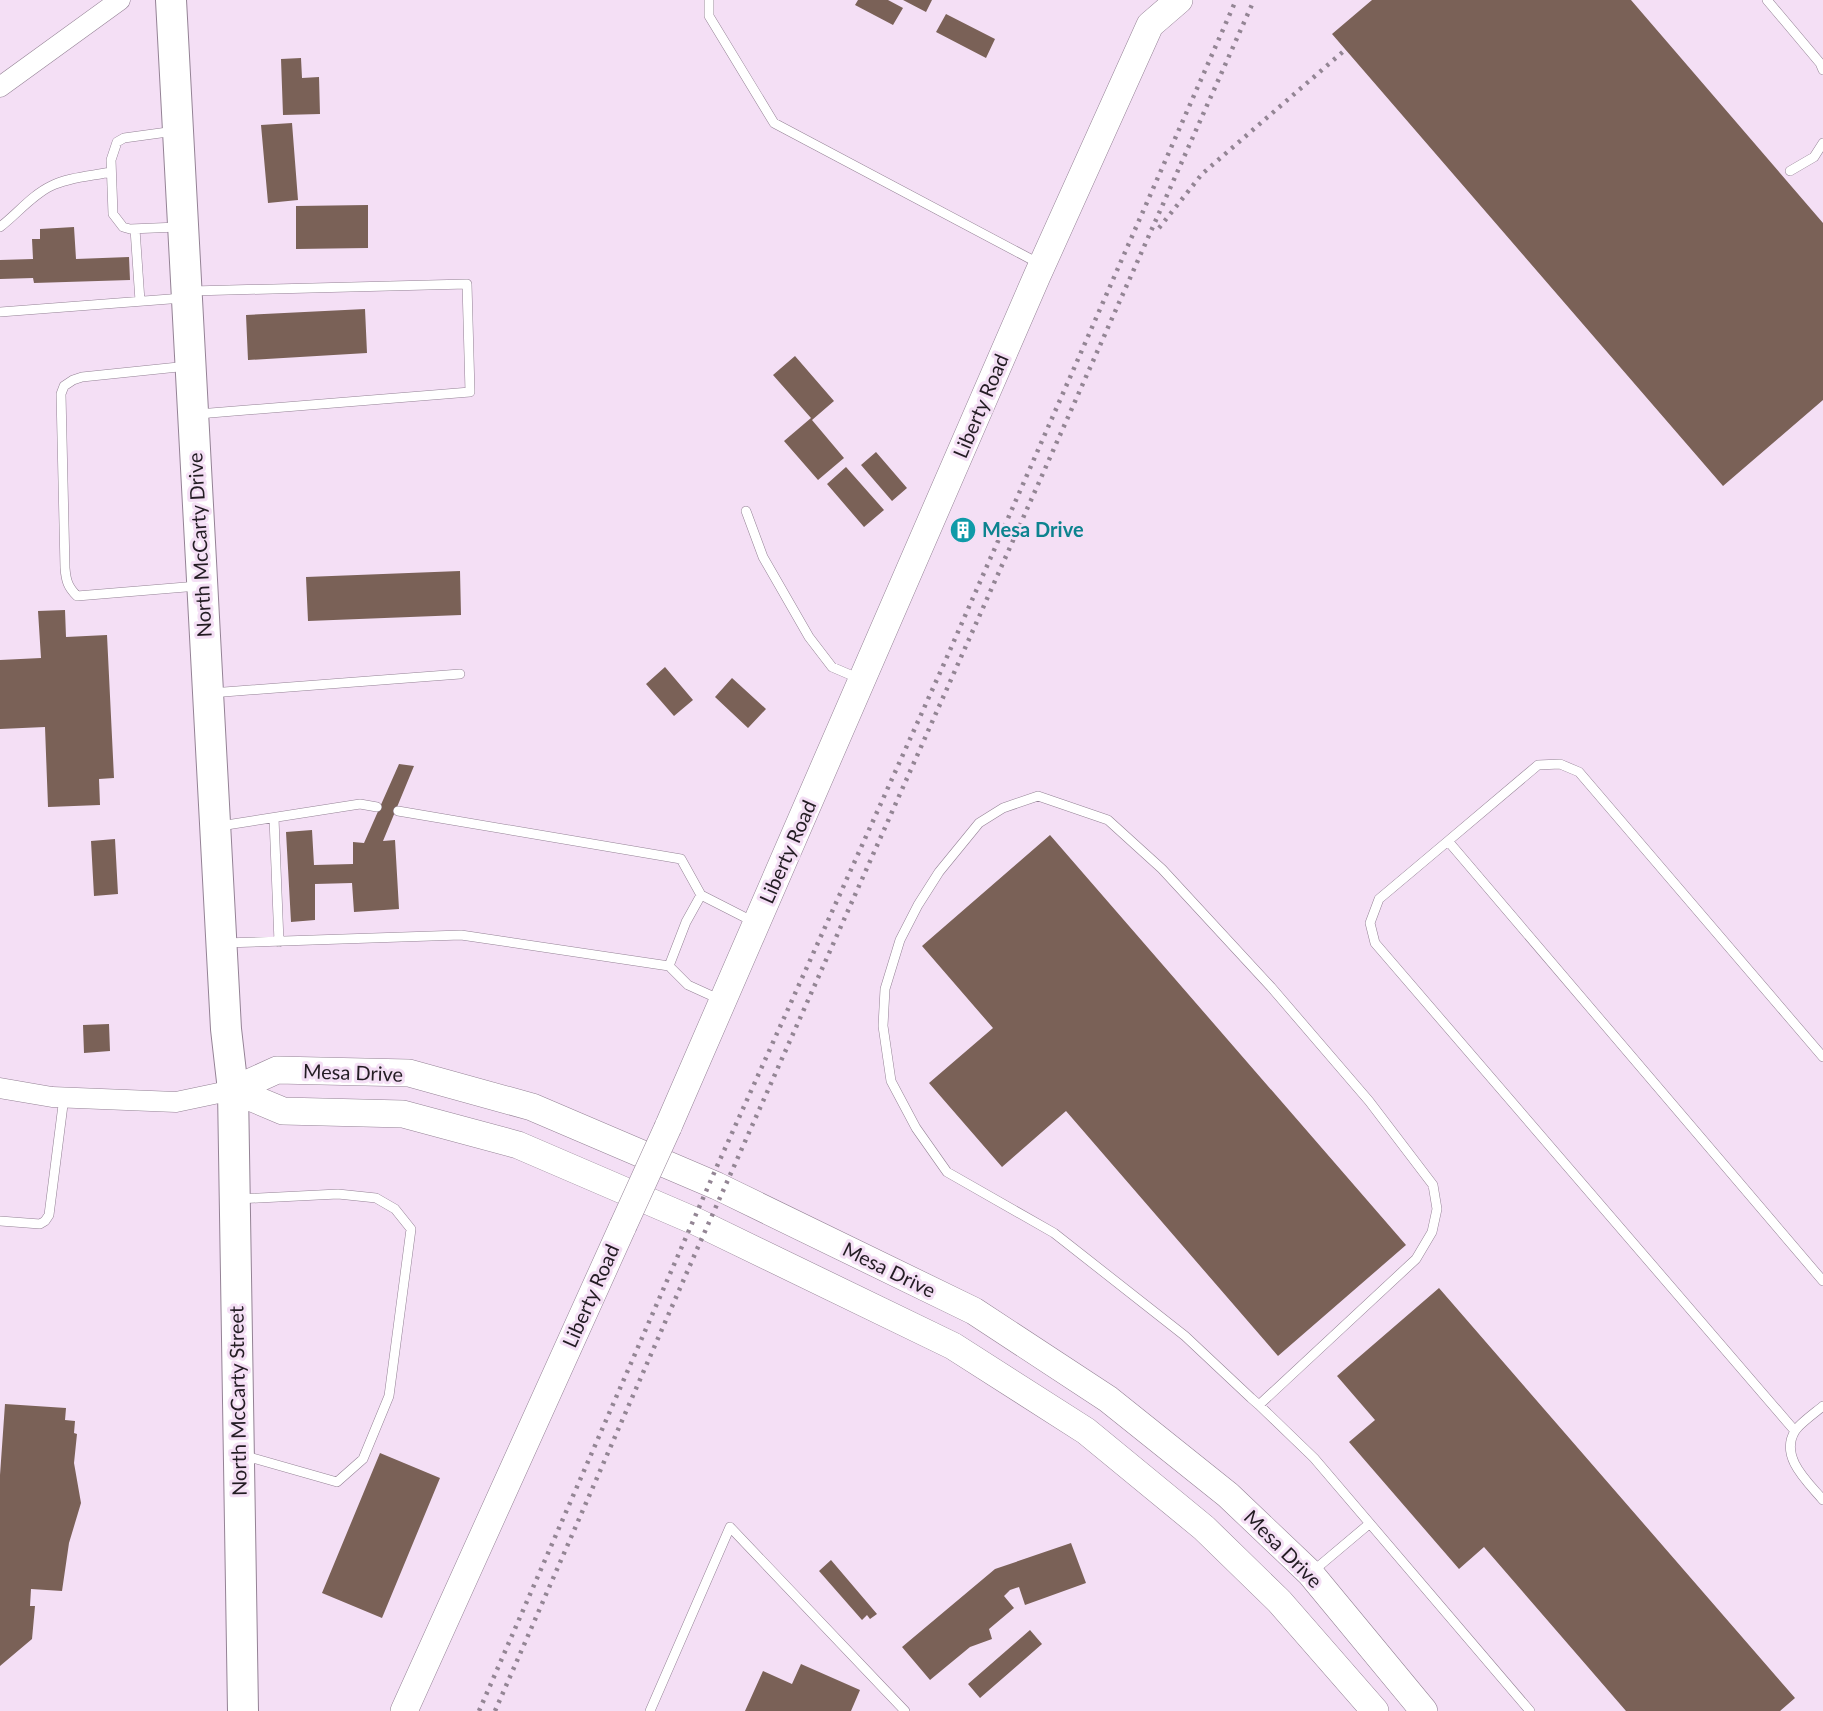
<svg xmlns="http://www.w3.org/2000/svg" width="1823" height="1711" viewBox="0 0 1823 1711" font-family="Lato,sans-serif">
	<rect width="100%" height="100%" fill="#f4dff5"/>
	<path fill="#7a6157" d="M858,0h30l15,8 -10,17 -38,-20z
		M903,0h29l-6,12z
		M1372,0h259l192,223v177l-100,86 -391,-452z
		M946,14l49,25 -9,19 -50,-26z
		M301,58l1,20 17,-1 1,37 -37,1 -2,-56z
		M292,123l6,77 -30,3 -7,-78z
		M368,205v43l-72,1v-43z
		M74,227l2,32 53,-2 1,23 -96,3 -1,-5 -33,1v-19l33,-1 -1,-20h8v-10z
		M365,309l2,44 -119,7 -2,-45z
		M795,356l39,45 -22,19 32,38 -26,22 -34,-39 27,-23 -38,-43z
		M876,452l31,36 -15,13 -31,-36z
		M846,467l38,43 -20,17 -37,-43z
		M962,523l7,3 -5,11 -7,-3z
		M460,571l1,44 -153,6 -2,-44z
		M65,610l1,27 41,-2 7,143 -15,1 1,26 -52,2 -3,-80 -45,2v-69l41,-2 -3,-47z
		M665,667l28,33 -19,16 -28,-32z
		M732,678l34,31 -18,19 -33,-31z
		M399,764l15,2 -31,75 12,-1 4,69 -45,3 -2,-29 -37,1v36l-24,2 -5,-90 26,-2 2,35 39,-1v-22l11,1z
		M1050,835l356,410 -128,111 -212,-245 -64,56 -73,-84 64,-55 -71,-82z
		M115,839l3,55 -24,2 -3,-55z
		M109,1024l1,27 -26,2 -1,-28z
		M1439,1288l356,410 -15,13h-154l-142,-164 -25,22 -110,-127 26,-22 -38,-44z
		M5,1404l61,4 -1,12 10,1 -1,12 3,1 -3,29 7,40 -12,40 -7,48 -31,-2 -1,17h5l-3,33 -32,27v-191z
		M380,1453l60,25 -58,140 -60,-25z
		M1071,1543l15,40 -61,22 -6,-18 -9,3 -6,6 10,12 -25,21 3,10 -22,8 -40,33 -28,-33 93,-78z
		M831,1560l46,54 -7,5 -3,-4 -5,5 -43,-49z
		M1030,1630l12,14 -62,54 -12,-14z
		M801,1664l59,26 -9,21h-106l18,-40 29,13z"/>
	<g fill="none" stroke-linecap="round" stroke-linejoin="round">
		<defs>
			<path id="lane" d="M709,0v16l65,107 266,141
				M1767,0l53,63 3,7
				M175,131l-51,7 -7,4 -6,18 2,54 10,13 7,2 48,-2
				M1790,171l24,-14 9,-14
				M0,227c17,-13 32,-32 51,-41 18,-9 41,-10 60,-14
				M135,229l5,72
				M192,291l275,-7 3,108 -272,22
				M0,312l183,-14
				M188,366l-106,11 -9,3 -9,6 -3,8 4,174c1,13 3,19 12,28l121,-10
				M746,511l17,46 46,80 23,30 28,12
				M211,693l249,-19
				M398,811l283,48 20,36 53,27
				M274,818l5,124
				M220,826l140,-22 17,3
				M1448,841l-69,58 -9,24 5,20 420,488
				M701,895l-15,27 -17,44 19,19 33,15
				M224,943l237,-8 208,31
				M1823,1057l-244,-285 -19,-8 -22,1 -90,76 375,440
				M237,1199l101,-5 38,4 19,11 16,20 -22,167 -26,63 -26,23 -95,-27
				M0,1221l40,3 5,-3 4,-6 15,-118
				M1259,1405l157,-146 16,-27 5,-23 -4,-24 -64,-84 -98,-114 -109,-118 -54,-49 -70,-24 -35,12 -24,15 -40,49 -21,33 -18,35 -15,49 -2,37 8,55 25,47 31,44 107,61 131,103 66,62 8,7 55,53 216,253
				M1823,1406c-7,6 -24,18 -28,25 -16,26 13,51 28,69
				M1312,1572l57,-48
				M650,1711l80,-184 175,184"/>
			<path id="street" d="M0,87l120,-87
				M0,1088l52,9 124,5 57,-12"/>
			<path id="secondary" d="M233,1090l44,-20 132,3 123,34 185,79 257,125 134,88 120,96 82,78 114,138
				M233,1090l50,21 120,3 115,31 179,77 256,124 133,85 118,97 75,73 96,110
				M668,1127l369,-851 113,-251 29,-25
				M404,1711l219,-485"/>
			<path id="primary" d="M171,0l55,1029 7,61 10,621"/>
		</defs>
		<use href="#lane" stroke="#948295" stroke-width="10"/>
		<use href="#street" stroke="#948295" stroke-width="21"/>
		<use href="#secondary" stroke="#948295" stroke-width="28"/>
		<use href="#primary" stroke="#948295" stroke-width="32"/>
		<use href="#lane" stroke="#fff" stroke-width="9"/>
		<use href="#street" stroke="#fff" stroke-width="20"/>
		<use href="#secondary" stroke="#fff" stroke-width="27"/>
		<use href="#primary" stroke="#fff" stroke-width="30"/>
		<path stroke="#938594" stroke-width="4.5" stroke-dasharray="3 6" stroke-linecap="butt" d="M1159,228l43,-54 143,-124
			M479,1711l239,-547 225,-498 293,-666
			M495,1711l203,-464 556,-1247"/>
		<defs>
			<path id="secondary-bridge" d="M623,1226l45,-99"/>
		</defs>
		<use href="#secondary-bridge" stroke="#948295" stroke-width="28" stroke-linecap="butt"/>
		<use href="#secondary-bridge" stroke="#fff" stroke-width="27"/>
	</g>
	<defs>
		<symbol id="building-disc" viewBox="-11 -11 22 22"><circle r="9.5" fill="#0f9aa8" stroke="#f4dff5"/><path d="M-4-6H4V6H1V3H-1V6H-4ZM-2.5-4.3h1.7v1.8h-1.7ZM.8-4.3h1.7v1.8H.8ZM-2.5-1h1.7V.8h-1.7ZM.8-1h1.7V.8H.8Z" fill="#fff"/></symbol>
	</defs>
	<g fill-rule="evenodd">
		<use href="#building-disc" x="948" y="515" width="30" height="30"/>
	</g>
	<g text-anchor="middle" stroke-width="6" stroke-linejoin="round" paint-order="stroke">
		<g font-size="20" fill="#231c23" stroke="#f4dff5">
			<text transform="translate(981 406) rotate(-67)" y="7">Liberty Road</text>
			<text transform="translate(200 545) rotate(-93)" y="7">North McCarty Drive</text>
			<text transform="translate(788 852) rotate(-66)" y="7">Liberty Road</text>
			<text transform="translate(353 1073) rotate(2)" y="7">Mesa Drive</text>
			<text transform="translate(889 1270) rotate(26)" y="7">Mesa Drive</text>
			<text transform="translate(591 1296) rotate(-66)" y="7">Liberty Road</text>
			<text transform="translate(238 1401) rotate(-91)" y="7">North McCarty Street</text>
			<text transform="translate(1283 1549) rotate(45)" y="7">Mesa Drive</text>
		</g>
		<g font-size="20" font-weight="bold" fill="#0d838f" stroke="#f4dff5" text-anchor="start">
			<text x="982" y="537">Mesa Drive</text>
		</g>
	</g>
</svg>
